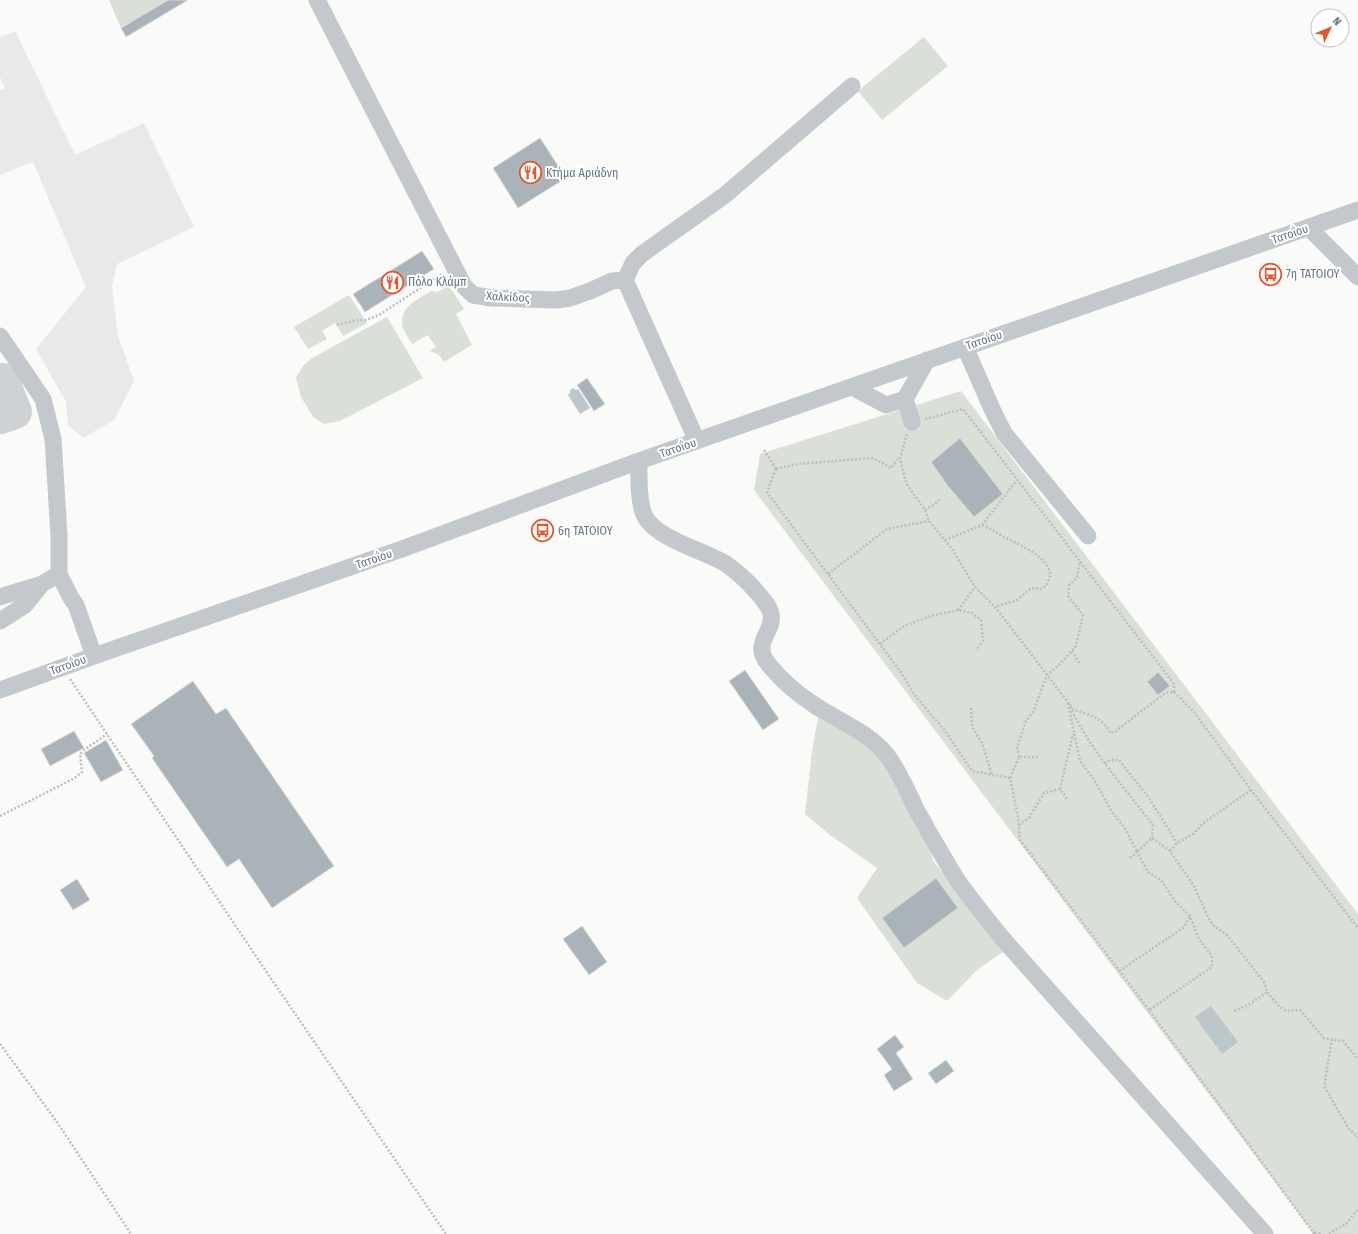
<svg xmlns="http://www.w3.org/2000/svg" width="1358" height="1234" viewBox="0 0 1358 1234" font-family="'Fira Sans Condensed',sans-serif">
	<rect width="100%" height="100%" fill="#fafaf8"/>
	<path fill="#e8e9e9" d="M15,31l60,124 69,-32 50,104 -77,37 -5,22 6,50 16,45 -20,39 -31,18 -15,-13 -2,-23 -30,-53 50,-62 -53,-125 -33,13v-85l5,-2 -5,-11v-40z"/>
	<path fill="#dadfd7" d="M109,0h59l-47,28z
		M924,37l24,29 -66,54 -24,-29z
		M449,286l15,23 -8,5 16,31 -28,17 -5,-7 -9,-4 6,-4 -8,-12 -16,9c-3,-5 -7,-11 -9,-16 -5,-21 14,-28 28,-37l6,1z
		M349,295l18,28 -24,13 -8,-13 -13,8 5,8 -19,10 -14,-22z
		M387,317l36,61 -83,43 -16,3 -11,-7 -12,-20 -5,-19 7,-12 9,-8z
		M961,391l397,523v320h-44l-560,-744 6,-36z
		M818,718l47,23 23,17 26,47 20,57 72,88 -28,19 -31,32 -30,-18 -60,-85 20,-30 -47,-33 -25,-21 7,-63z"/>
	<path fill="#bbc7cb" d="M573,388l3,2 2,-1 12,19 -10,6 -12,-19 2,-2v-3z
		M1211,1006l27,36 -16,12 -27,-37z"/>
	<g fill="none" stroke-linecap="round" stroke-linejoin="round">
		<path stroke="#ced2d4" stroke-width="34" d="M0,381l2,-1 13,32 -15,5"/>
	</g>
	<path fill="#aab3b9" stroke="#dcdcda" d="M168,0h20l-62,37 -5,-9z
		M540,138l26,40 -48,30 -25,-40z
		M422,251l12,18 -69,43 -12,-18z
		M587,378l18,26 -11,7 -17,-26z
		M960,438l43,56 -29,23 -27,-32 -16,-23z
		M745,670l34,49 -16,11 -34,-49z
		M1158,672l12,14 -12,9 -11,-13z
		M193,681l23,33 10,-6 108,158 -62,42 -33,-49 -12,8 -75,-109 2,-2 -23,-32z
		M74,731l10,17 -34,18 -9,-17z
		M106,740l17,30 -22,12 -17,-29z
		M936,878l22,30 -54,40 -22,-30z
		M77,879l13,21 -17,10 -13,-20z
		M582,926l25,36 -18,13 -26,-36z
		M895,1035l9,12 -8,6 17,26 -19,12 -10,-16 8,-6 -15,-20z
		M946,1060l8,11 -18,13 -8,-11z"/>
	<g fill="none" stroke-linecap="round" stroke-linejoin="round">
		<path stroke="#bbbfc2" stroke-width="2.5" stroke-dasharray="2 2" stroke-linecap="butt" d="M337,325l21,-5h8l13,-5 63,-41
			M925,419l38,-10 211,275v8
			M907,434l-7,24 6,25 19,27 4,11 23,28 23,38 20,20 79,103c13,4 30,8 36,23l6,-2 49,-38 9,-1 20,20 57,78 107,138
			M764,450l12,19
			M776,469l-9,23 135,182 11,19 32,38 27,40 38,7 8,39 2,23 129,170
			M776,469l21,-5 76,-6 18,10 8,-10
			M925,510l10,-6 6,-6
			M982,525c8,3 14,7 22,12 16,8 65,28 38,52l-11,-1 -14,12 -22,7
			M945,540l37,-15 35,-45
			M828,574l59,-45 42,-8
			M958,610l17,-23
			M880,644l24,-18 27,-10 27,-6 14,3 9,7 2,21 -7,9
			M1072,651l8,13
			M70,679l202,301 174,254
			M1068,703l12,58 13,17 19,34 13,16 12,24 15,-14 18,13
			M1070,707c22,45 53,79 83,118l-1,13
			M971,708l1,19 10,16 10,32
			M1019,757l-2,-10 9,-26 8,-11 13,-35 11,-9 18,-20 7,-31 -15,-19 1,-11 8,-7 3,-17
			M1105,764l5,-4h9l30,38 28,45
			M1010,778l9,-21h19
			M1251,790l-45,31 -13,13 -16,9 -7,8 24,35 15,33 5,7 13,9 37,47 3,10 12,14 7,5 14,-1 24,28 19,3 15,18
			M1067,799l-7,-10 13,-55
			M0,816l73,-37 9,-7 -2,-18 4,-4 23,-16
			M1019,825l10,-7 15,-25 16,-4
			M1130,858l7,-6 11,20 13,8 14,21 15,15 9,23 13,17v11l-63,43 78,105 86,117
			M1119,971l64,-43 7,-11
			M1234,1011l16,-7 17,-12
			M1332,1039l-7,42v7l24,41 9,8
			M0,1044l57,78 74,112
			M1314,1234l-1,-2 8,2
			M1329,1234l18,-11 11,-14"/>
		<path stroke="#c3c8cc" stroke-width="17" d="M317,0l147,286 9,9 19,3 65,2 13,-2 20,-7 22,-10 13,-1 72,161
			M1309,228l49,49
			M625,280l8,-17 9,-9 83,-59 127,-109
			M0,336l43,63 10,40 6,97v38l12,24 5,7 18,51
			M965,347l27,62 12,24 84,103
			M852,387l34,18 19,-6 22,-39
			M905,399l7,23
			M639,461c0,17 -1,35 4,51 8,26 61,38 83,52 10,7 21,17 29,26 6,7 14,15 16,24 4,18 -21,29 -2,51 11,13 26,27 41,37 25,18 56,28 76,52 12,15 20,34 28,51 4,9 10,17 14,26 10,16 19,33 30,50 14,20 30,39 45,58l262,295
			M0,597l42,-13 17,-10
			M0,621l25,-16 17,-21
			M0,690l94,-34 308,-107 237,-88 719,-251"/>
	</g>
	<defs>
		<symbol id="restaurant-ring" viewBox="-11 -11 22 22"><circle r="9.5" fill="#fff" stroke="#e4572e" stroke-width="1.5"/><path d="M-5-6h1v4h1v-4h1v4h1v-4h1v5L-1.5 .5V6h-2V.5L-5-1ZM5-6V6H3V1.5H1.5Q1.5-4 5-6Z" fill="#e4572e"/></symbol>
		<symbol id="bus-ring" viewBox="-11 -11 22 22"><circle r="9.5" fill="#fff" stroke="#e4572e" stroke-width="1.5"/><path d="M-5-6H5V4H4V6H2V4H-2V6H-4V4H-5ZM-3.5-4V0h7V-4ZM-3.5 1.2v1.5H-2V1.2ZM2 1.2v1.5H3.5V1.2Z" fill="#e4572e"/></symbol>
	</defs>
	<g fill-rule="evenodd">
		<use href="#restaurant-ring" x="518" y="160" width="25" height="25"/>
		<use href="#bus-ring" x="1258" y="262" width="25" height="25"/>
		<use href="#restaurant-ring" x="380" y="270" width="25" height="25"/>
		<use href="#bus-ring" x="530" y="518" width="25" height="25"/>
	</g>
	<g text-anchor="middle" stroke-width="4" stroke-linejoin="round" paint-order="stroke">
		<g font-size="12" fill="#657683" stroke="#fff" text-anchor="start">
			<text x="546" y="177">Κτήμα Αριάδνη</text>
			<text x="1286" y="278">7η ΤΑΤΟΙΟΥ</text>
			<text x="408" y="286">Πόλο Κλάμπ</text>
			<text x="558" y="535">6η ΤΑΤΟΙΟΥ</text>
		</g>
		<g font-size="12" fill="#657683" stroke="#fff">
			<text transform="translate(1290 234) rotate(-19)" y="4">Τατοΐου</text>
			<text transform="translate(508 297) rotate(3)" y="4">Χαλκίδος</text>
			<text transform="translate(984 340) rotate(-19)" y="4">Τατοΐου</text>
			<text transform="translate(678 448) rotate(-19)" y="4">Τατοΐου</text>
			<text transform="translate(374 559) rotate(-19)" y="4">Τατοΐου</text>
			<text transform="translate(68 665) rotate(-20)" y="4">Τατοΐου</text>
		</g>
	</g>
	<g transform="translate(1330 28) rotate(46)"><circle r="19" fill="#ffffff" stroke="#c1c8cd"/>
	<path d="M0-3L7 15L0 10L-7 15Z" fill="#e4572e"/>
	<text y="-6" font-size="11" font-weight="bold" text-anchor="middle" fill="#657683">N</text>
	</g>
</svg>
